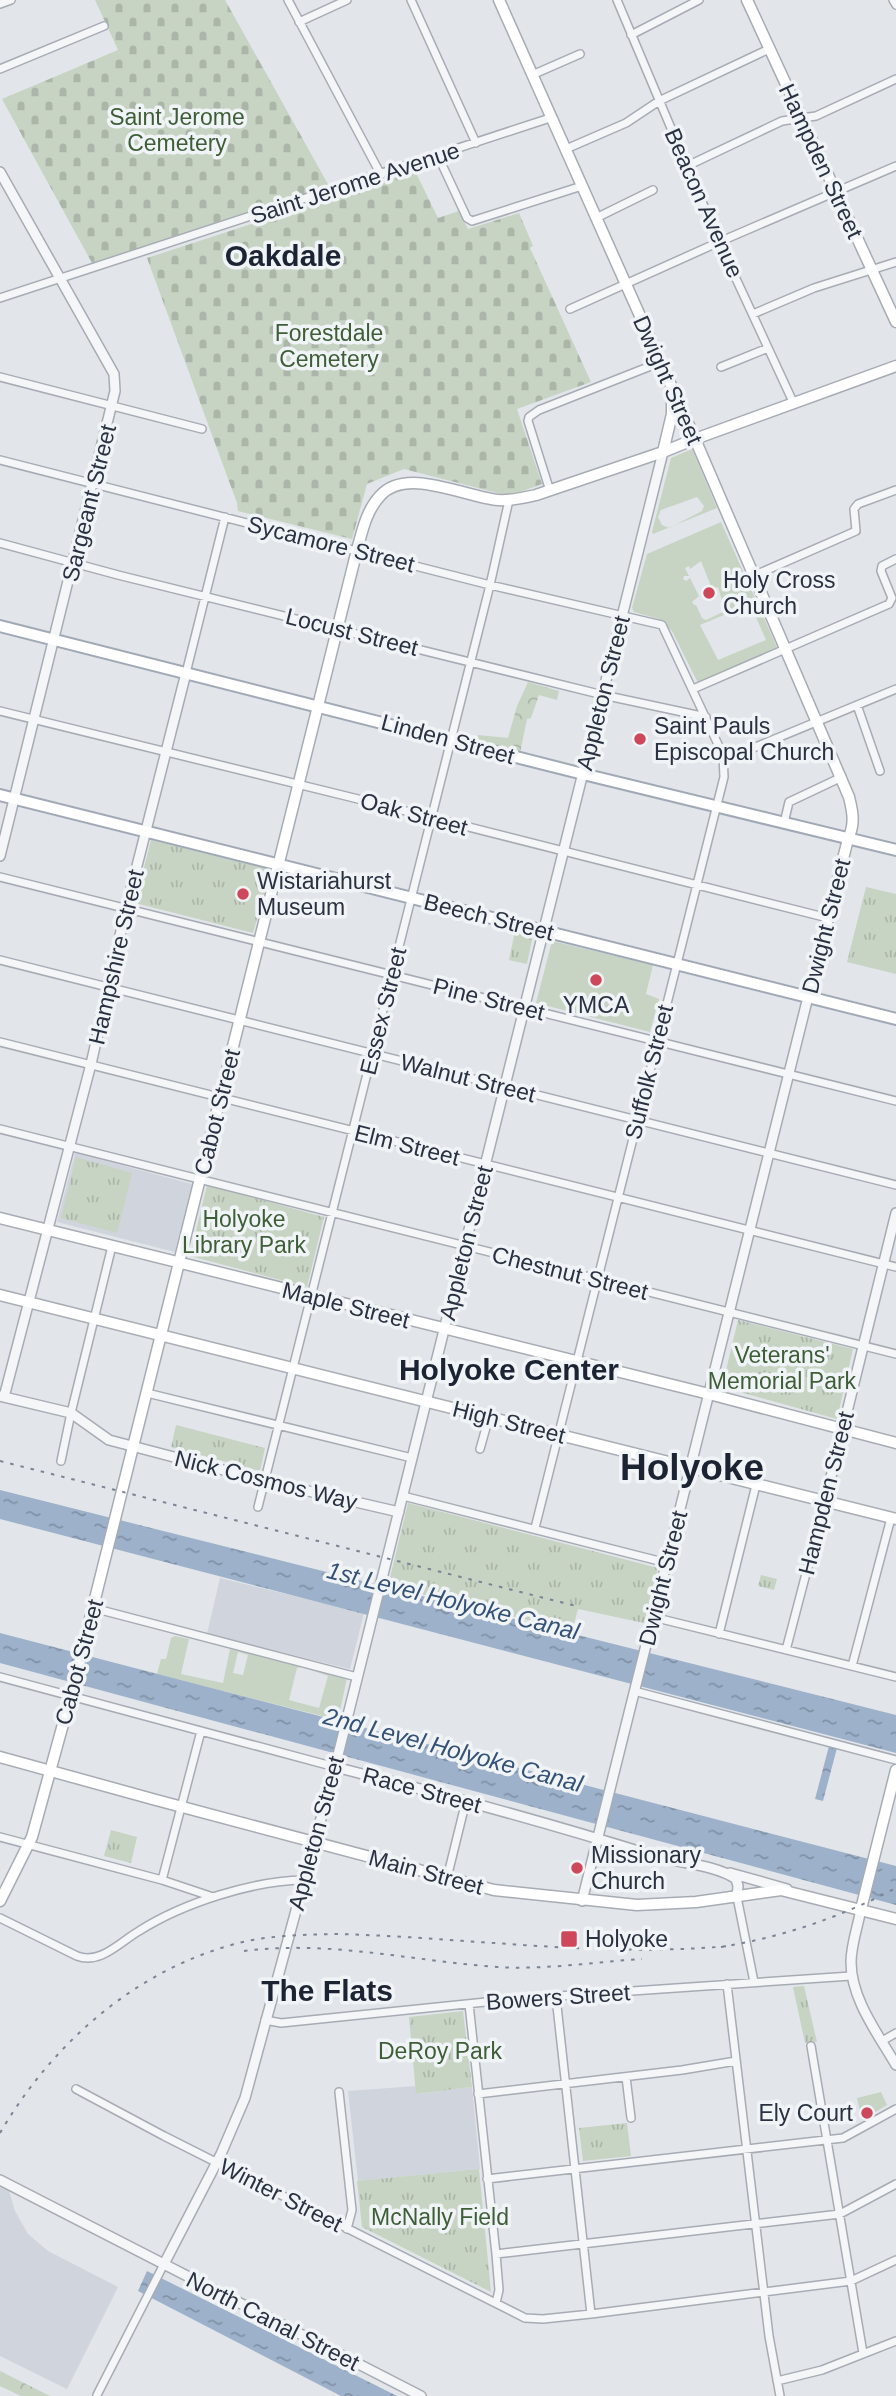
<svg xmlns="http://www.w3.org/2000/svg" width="896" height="2396" viewBox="0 0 896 2396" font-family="Arial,sans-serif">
	<defs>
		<pattern id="forest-crowns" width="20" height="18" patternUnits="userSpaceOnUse" patternTransform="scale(1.75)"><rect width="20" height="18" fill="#c7d4c3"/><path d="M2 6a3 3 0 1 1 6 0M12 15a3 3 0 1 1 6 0" fill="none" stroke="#abb6a9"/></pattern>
		<pattern id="cemetery-stones" width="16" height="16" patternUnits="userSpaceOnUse" patternTransform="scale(1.75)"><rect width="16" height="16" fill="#c7d4c3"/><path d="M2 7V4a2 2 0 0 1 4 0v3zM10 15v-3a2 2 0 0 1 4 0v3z" fill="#abb6a9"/></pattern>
		<pattern id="park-tufts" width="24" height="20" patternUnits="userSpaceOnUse" patternTransform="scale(1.75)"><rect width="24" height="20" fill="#c7d4c3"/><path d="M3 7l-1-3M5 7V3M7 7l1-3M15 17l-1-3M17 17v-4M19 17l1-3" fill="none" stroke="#abb6a9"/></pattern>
		<pattern id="water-ripples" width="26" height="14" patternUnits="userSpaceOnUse" patternTransform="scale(1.75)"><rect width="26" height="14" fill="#9db2ca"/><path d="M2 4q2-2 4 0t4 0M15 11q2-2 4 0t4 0" fill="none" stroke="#8091a6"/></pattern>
	</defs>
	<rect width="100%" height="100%" fill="#e2e5ea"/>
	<path fill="#d0d4dc" d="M75,1153l117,31 -17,68 -118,-30z
		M220,1578l144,35 -14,56 -143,-35z
		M416,2086l1,8 55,-7 8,82 -122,12 -10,-90z
		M0,2187l9,4 6,20 13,23 20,17 70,36 -51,102 -67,-33z"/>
	<path fill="#c7d4c3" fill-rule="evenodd" d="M692,449l25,59 -64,26 -1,-2 19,-74zM697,497l7,9 -2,5 -33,17 -7,-3 -4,-8 3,-7z
		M721,522l55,123 1,4 -79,34 -26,-52 -13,-12 -25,-7 -2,-4 15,-54zM701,561l11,28 6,-2 7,24 -19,9 -4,-2 -6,-13h-2l-2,-3 7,-6 -9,-18 -4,3 -3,-2 1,-3h5l-4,-8 4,-2 1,3zM748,599l18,41 -48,20 -18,-35 38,-16z
		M552,941l101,24 -7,29 13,5 -9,33 -114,-29z
		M175,1636l14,3 -8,35 42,9 7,-34 71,18 -4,1 -8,32 30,8 9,-32 -20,-7 39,9 -9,42 -181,-46 4,-15h5l5,-21zM238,1652l10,3 -5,20 -10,-2z
		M881,2092l6,13 -25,15 -5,-22z"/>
	<path fill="url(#forest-crowns)" d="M528,682l31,9 -2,9 -18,-5 -8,23 -4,1 -7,34 -43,-12 1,-6 30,3 9,-32z
		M0,2371l50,25h-29l-21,-10z"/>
	<path fill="url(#cemetery-stones)" d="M95,0h130l104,186 -237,77 -90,-164 116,-49z
		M415,171l23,47 21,-7 9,18 51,-16 14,33 -3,2 61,134 -74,27 25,75 -33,12 -105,-27 -37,15 -15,55 -114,-28 -1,-8 -90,-245z"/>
	<path fill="url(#park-tufts)" d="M151,840l120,29 -18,64 -118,-30z
		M866,887l30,7v80l-49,-12z
		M515,931l18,4 -6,29 -18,-4z
		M76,1157l56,16 -15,60 -56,-15z
		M207,1185l117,32 -17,70 -117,-31z
		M738,1320l115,29 -16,70 -115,-32z
		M176,1425l89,23 -5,23 -89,-24z
		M408,1503l250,65 -14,55 -66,-14 -6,22 -184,-45z
		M761,1575l16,4 -3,11 -16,-4z
		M111,1830l26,7 -6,26 -27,-7z
		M804,1986l13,56 -12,1 -12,-56z
		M463,2011l9,76 -56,7 -7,-77z
		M627,2123l4,33 -48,5 -4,-33z
		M479,2169l12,123 -129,-65 -5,-46z"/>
	<path fill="url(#water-ripples)" d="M0,1490l896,225v38l-896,-234z
		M0,1633l896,233v39l-896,-242z
		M829,1746l8,2 -14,53 -8,-2z
		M147,2271l250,125h-56l-203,-105z"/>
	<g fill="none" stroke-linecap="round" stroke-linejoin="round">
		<defs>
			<path id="minor" d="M288,0l93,175
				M411,0l65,143
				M617,0l102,242 75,162
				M893,0l3,5
				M0,4l11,-4
				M299,22l48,-22
				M631,35l68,-35
				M0,69l104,-43
				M532,75l48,-21
				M566,149l60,-26 33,-22 110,-52
				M438,156l29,62 5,3 110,-35
				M687,166l95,-45 34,-5 80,-37
				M596,218l57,-28
				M0,298l550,-180
				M570,309l149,-67 177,-76
				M753,314l61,-26 82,-26
				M721,367l47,-19
				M0,377l202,52
				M0,460l490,125 172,40 61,130 1,22 -189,751
				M550,491l-22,-70 1,-4 10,-7 122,-48
				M0,543l118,32 485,120 103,22
				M753,576l103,-45 -2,-22 4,-5 38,-14
				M186,673l39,-156
				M693,689l196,-85 3,-6 -11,-27 1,-5 14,-7
				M857,705l23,66
				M0,711l358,88 470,119
				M724,760l172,-71
				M784,823l5,-21 53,-25
				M0,877l896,224
				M0,960l896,225
				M0,1042l896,225
				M0,1129l896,225
				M147,1393l265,65
				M480,1449l9,-32
				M61,1461l10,-48 41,-167
				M403,1496l264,67
				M258,1507l232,-922 19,-85
				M93,1608l264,69
				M653,1617l243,60
				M719,1634l37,-149
				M786,1650l39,-149
				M852,1666l39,-148
				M0,1677l335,90
				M634,1691l262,69
				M0,1837l162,43 51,17
				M447,1878l19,-77
				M162,1880l39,-149
				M737,1897l17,85
				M0,1918l77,38c23,9 43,-14 62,-25 44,-28 113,-50 164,-51
				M727,1984l42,352 11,60
				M556,1997l35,317
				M469,2004l27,250 3,36 -3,13
				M265,2020l16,3 234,-24 336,-23
				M882,2041l14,-8
				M811,2046l52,307
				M626,2077l5,41
				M76,2089l88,47 361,182 18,1 48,-5 260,-33 45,-21
				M339,2092l13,118 -5,19
				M478,2094l204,-24 54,-9
				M487,2179l356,-41 53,-29
				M496,2254l344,-40 56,-30
				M777,2381l45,-11 74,-29
				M97,2395l67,-131"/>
			<path id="tertiary" d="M0,172l114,202 1,17 -115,465
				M0,1396l71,17 38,27 156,41 134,31
				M4,1397l87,-333 35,-155 60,-236
				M825,1501l71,-288
				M335,1767c107,27 214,56 319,89 24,7 63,9 82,23l2,7 -1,11
				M730,1873l57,16
				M582,1901l226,-904
				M861,1909c-3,17 -10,36 -10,53 0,37 27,72 45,103
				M0,2180l421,216
				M164,2264l57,-110 24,-56 90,-331 328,-1315"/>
			<path id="secondary" d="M499,0l196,439 154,358c4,16 6,27 -1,42l-40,158
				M747,0l149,322
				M663,452l9,-38v-20
				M0,1218l709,176 187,49
				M0,1295l896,224
				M0,1757l156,43 338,90 143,15 59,-3 85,-12 115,29
				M0,1901l32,-64 39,-142 286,-1145c5,-18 9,-39 23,-54 26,-30 85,1 118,4 13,1 25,-2 38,-5l127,-43 32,-13 201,-73
				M861,1909l35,-139"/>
			<path id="primary" d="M0,626l583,148 313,76
				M0,795l896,224"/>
		</defs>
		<use href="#minor" stroke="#a7acb4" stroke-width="10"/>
		<use href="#tertiary" stroke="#a7acb4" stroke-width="12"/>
		<use href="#secondary" stroke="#a7acb4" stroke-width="13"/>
		<use href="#primary" stroke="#a1a9b6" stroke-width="14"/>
		<use href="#minor" stroke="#f4f6f8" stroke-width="7"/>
		<use href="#tertiary" stroke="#f4f6f8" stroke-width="9"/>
		<use href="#secondary" stroke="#fff" stroke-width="10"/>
		<use href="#primary" stroke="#fff" stroke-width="10"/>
		<path stroke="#7b8494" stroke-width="2" stroke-dasharray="3.5 7" stroke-linecap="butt" d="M0,1461l580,146
			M721,1947c62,-10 120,-30 175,-59
			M244,1951c85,-11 169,10 253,16 48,3 97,-5 145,-8
			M0,2133c52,-89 134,-162 235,-189 33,-9 67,-9 101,-10 131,3 262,24 393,12"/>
	</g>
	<g fill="#ce485b" stroke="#f1f4f7" stroke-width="2.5">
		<circle cx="709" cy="593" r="7"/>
		<circle cx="640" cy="739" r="7"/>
		<circle cx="243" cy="894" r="7"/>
		<circle cx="596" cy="980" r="7"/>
		<circle cx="577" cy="1868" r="7"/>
		<rect x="560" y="1930" width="18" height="18" rx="3.5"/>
		<circle cx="867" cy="2113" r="7"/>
	</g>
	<g text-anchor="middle" stroke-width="7" stroke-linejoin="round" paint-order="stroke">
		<g font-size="23" fill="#3e5e37" stroke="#f1f4f7">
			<text x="177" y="125">Saint Jerome<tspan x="177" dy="26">Cemetery</tspan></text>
			<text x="329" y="341">Forestdale<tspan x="329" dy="26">Cemetery</tspan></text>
			<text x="244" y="1227">Holyoke<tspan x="244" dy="26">Library Park</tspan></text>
			<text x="782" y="1363">Veterans'<tspan x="782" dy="26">Memorial Park</tspan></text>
			<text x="440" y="2059">DeRoy Park</text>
			<text x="440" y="2225">McNally Field</text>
		</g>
		<g font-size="23" fill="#2a3242" stroke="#f1f4f7">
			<text transform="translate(821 161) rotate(65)" y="8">Hampden Street</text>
			<text transform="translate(355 183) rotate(-18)" y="8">Saint Jerome Avenue</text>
			<text transform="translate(704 203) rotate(66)" y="8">Beacon Avenue</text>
			<text transform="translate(668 380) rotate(66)" y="8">Dwight Street</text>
			<text transform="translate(89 503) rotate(-76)" y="8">Sargeant Street</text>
			<text transform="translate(331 544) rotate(14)" y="8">Sycamore Street</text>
			<text transform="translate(352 632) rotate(14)" y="8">Locust Street</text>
			<text transform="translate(603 693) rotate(-76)" y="8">Appleton Street</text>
			<text transform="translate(448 739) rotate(15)" y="8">Linden Street</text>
			<text transform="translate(414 814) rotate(15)" y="8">Oak Street</text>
			<text transform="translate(489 917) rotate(14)" y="8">Beech Street</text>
			<text transform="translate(826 926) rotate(-76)" y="8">Dwight Street</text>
			<text transform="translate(116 957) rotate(-77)" y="8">Hampshire Street</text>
			<text transform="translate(489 999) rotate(14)" y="8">Pine Street</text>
			<text transform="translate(383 1011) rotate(-76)" y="8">Essex Street</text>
			<text transform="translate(649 1072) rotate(-76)" y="8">Suffolk Street</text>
			<text transform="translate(468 1078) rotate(14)" y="8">Walnut Street</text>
			<text transform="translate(217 1112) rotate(-76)" y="8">Cabot Street</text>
			<text transform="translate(407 1145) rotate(14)" y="8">Elm Street</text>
			<text transform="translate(466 1243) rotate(-76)" y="8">Appleton Street</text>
			<text transform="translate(570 1273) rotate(14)" y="8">Chestnut Street</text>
			<text transform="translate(346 1305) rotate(14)" y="8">Maple Street</text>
			<text transform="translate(509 1422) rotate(14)" y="8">High Street</text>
			<text transform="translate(266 1480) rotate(14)" y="8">Nick Cosmos Way</text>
			<text transform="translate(826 1493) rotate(-76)" y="8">Hampden Street</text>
			<text transform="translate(663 1578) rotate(-76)" y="8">Dwight Street</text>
			<text transform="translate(79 1662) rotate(-75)" y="8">Cabot Street</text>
			<text transform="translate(422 1790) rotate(15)" y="8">Race Street</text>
			<text transform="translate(316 1833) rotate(-75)" y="8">Appleton Street</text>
			<text transform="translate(426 1872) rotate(15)" y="8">Main Street</text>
			<text transform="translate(558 1997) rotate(-4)" y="8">Bowers Street</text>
			<text transform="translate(281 2195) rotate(27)" y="8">Winter Street</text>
			<text transform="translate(273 2321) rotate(27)" y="8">North Canal Street</text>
		</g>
		<g font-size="23" fill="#2a3242" stroke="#f1f4f7" text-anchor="start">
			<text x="723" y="588">Holy Cross<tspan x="723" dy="26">Church</tspan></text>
			<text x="654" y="734">Saint Pauls<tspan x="654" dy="26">Episcopal Church</tspan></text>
			<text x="257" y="889">Wistariahurst<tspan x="257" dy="26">Museum</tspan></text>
			<text x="596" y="1013" text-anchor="middle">YMCA</text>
			<text x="591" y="1863">Missionary<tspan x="591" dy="26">Church</tspan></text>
			<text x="585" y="1947">Holyoke</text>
			<text x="853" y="2121" text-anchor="end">Ely Court</text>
		</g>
		<g font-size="24" font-style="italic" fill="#345176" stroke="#f1f4f7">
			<text transform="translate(453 1601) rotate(14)" y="8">1st Level Holyoke Canal</text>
			<text transform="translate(453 1750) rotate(15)" y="8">2nd Level Holyoke Canal</text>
		</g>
		<g font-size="30" font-weight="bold" fill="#1c2433" stroke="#f1f4f7">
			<text x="283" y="266">Oakdale</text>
			<text x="509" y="1380">Holyoke Center</text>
			<text x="327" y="2001">The Flats</text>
		</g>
		<g font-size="37" font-weight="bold" fill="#1c2433" stroke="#f1f4f7">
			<text x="692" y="1480">Holyoke</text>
		</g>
	</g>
</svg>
